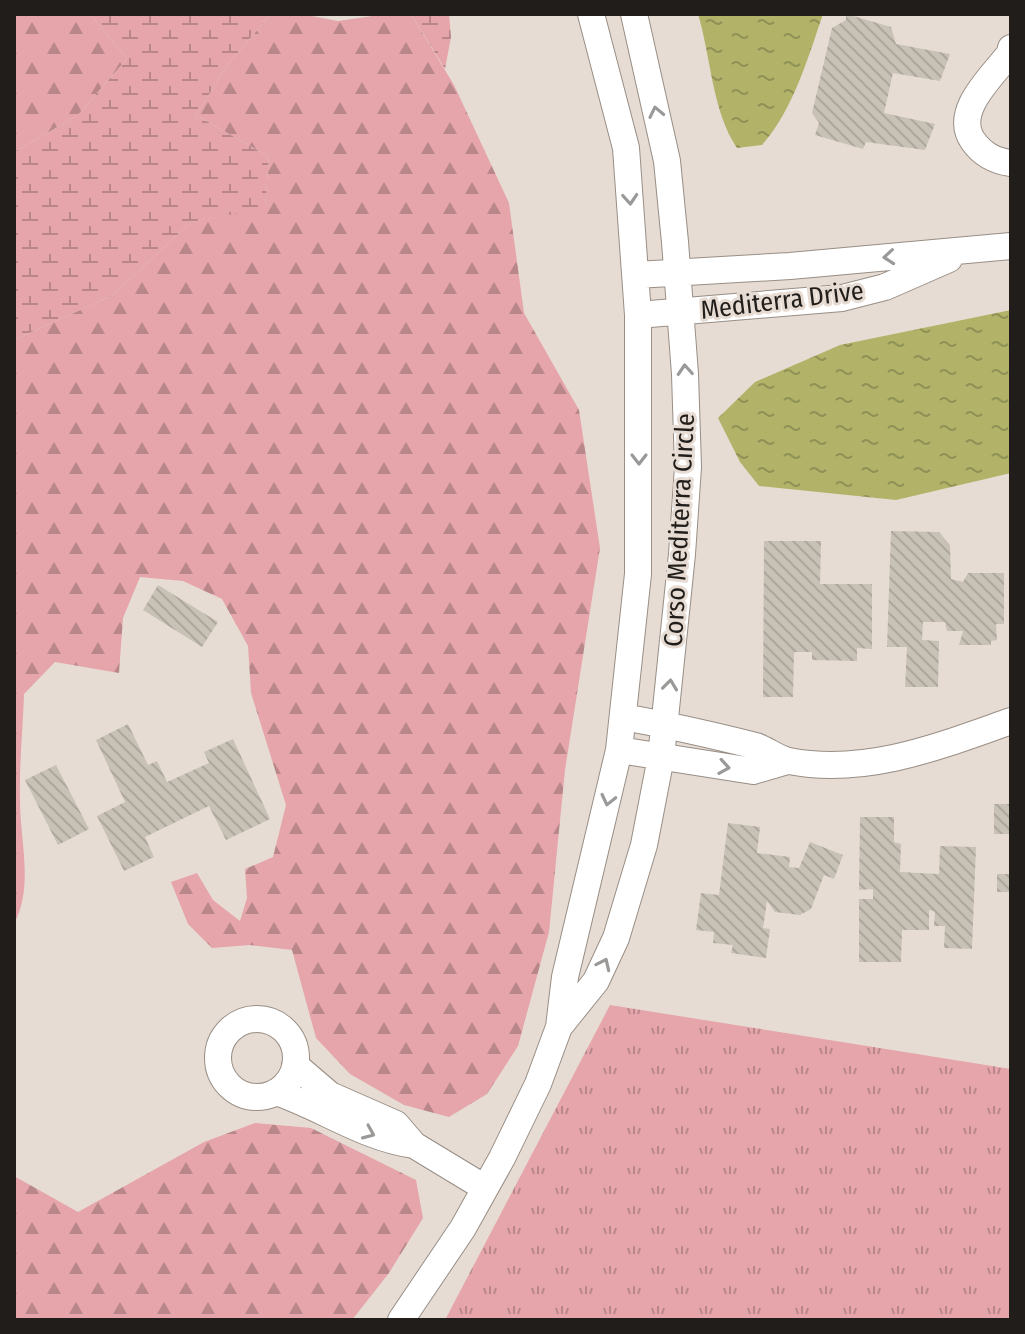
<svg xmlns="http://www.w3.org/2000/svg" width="1025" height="1334" viewBox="0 0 1025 1334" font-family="'Fira Sans Condensed',sans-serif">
	<defs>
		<pattern id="grass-tufts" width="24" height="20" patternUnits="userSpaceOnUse" patternTransform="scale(2)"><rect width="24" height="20" fill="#e5a5aa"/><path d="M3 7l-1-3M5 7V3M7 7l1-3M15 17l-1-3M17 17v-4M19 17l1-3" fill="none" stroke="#b9868a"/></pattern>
		<pattern id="forest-firs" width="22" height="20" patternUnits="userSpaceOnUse" patternTransform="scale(2)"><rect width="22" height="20" fill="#e5a5aa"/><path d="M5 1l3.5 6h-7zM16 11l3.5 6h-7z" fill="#b9868a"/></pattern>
		<pattern id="wetland-marsh" width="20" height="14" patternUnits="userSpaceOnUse" patternTransform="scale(2)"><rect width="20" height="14" fill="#e5a5aa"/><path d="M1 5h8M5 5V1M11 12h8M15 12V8" fill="none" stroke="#b9868a"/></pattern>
		<pattern id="water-ripples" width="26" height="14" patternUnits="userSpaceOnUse" patternTransform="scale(2)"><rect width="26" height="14" fill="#b2b368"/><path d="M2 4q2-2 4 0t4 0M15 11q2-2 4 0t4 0" fill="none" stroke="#909155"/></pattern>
		<pattern id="building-back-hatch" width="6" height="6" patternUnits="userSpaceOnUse" patternTransform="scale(2)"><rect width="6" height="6" fill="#c8c2b6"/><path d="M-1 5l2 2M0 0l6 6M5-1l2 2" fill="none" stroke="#aca69c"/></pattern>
	</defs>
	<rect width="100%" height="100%" fill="#e7dcd3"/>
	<path fill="url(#grass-tufts)" d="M610,1005l401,64v251h-566z"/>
	<path fill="url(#forest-firs)" d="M14,14h76l37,45 -50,57 -63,36z
		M271,14h30l37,7 48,-7h25l43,71 55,118 15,110 55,97 21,138 -35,222 -16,162 -31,114 -31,48 -38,23 -45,-12 -54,-31 -34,-36 -24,-88 -42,-5 -38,3 -24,-24 -17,-42 26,-9 16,27 27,21 7,-23 -2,-29 28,-12 13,-52 -35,-112 -3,-47 -26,-47 -39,-18 -43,-4 -17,41 -4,55 -64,-11 -31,32c-1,35 -5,71 -4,107 0,40 14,85 -6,123v-584l99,-45 78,-73 74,-15 4,-50 -73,-42 32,-51z
		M255,1123l56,5 105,52 7,38 -34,55 -37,47h-338v-144l64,36 126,-70z"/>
	<path fill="url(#wetland-marsh)" d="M90,14h181l-43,50 -32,51 73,42 -4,51 -74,14 -78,73 -99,45v-188l63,-36 50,-57z
		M411,14h38l2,23 -6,32z"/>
	<path fill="url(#water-ripples)" d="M698,14h125c-15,44 -30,96 -61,131l-25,3c-25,-37 -26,-91 -39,-134z
		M1011,310v163l-115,27 -137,-14 -19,-24 -22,-44 37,-36 85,-37z"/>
	<path fill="url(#building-back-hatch)" d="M846,14l45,13 5,17 54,10 -10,27 -47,-8 -9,40 51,11 -10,26 -59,-8 -3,7 -48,-14 4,-12 -7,-10 20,-85 14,-8z
		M891,531l48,1 11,13 1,34 12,3 5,-9h36v51h-8l1,16 -6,1v4h-32l4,-14h-16l-2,-9h-22l-1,18 17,1 -1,46h-33l2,-40h-20z
		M764,541h57l-1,43h52v65l-15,-1v13l-45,-1v-8h-18l-1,45h-30z
		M158,585l60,37 -16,25 -59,-37z
		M128,724l20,41 9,-4 10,21 42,-19 -5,-11 29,-13 37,80 -44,21 -17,-34 -64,31 9,20 -30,14 -27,-55 28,-14 -29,-62z
		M56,765l33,64 -31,16 -33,-65z
		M994,804h17v30h-17z
		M860,817h34v25l7,2 -1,28 39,2 1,-28 36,1 -4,102 -28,-1 1,-22h-11l1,-14 -6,-2v20h-27l-1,32h-42v-63h14v-10l-14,1z
		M728,823l32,4 -3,26 33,4 -1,10 10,1 11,-26 33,13 -9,24 -10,-4 -13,34 -11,6 -25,-3 -8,-11 -4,27 7,1 -4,29 -35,-5 2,-8 -20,-2 1,-11 -18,-2 5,-37 18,2z
		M997,874h14v18h-14z"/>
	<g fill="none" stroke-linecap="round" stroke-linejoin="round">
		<defs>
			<path id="minor" d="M1011,48l-1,5c-17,23 -58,58 -37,88 10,14 22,20 38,22
				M636,275l154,-9 221,-20
				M638,315l204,-17 43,-11 64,-28
				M623,717c45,8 89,18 133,29 11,4 22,13 33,15 77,15 151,-15 222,-40
				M619,750l134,21 34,-10
				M218 1058a39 39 0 1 1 78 0a39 39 0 1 1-78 0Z
				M559,1027l37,-46 20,-43 28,-93 17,-88 21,-203 6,-87 -3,-93 -10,-132 -8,-81 -33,-147
				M295,1065l35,30 66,29 18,21 71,43
				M276,1092c47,16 88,46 138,53
				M401,1320l62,-92 39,-70 36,-74 21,-57 6,-50 54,-227 19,-176v-259l-12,-167 -35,-134"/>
		</defs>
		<use href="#minor" stroke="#988e85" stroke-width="28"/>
		<use href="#minor" stroke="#fff" stroke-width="26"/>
	</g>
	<defs><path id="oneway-chevron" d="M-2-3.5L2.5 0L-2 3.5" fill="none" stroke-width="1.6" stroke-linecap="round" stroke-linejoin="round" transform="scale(2)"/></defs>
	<g stroke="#9b9998">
		<use href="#oneway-chevron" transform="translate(656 112) rotate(-102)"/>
		<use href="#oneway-chevron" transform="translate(630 199) rotate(86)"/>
		<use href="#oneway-chevron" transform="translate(889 257) rotate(175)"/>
		<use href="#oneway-chevron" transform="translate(685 370) rotate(-94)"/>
		<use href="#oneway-chevron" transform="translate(639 459) rotate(90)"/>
		<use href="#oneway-chevron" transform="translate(670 685) rotate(-83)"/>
		<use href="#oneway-chevron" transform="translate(724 767) rotate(9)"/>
		<use href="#oneway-chevron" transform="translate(608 800) rotate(103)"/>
		<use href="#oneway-chevron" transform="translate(604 964) rotate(-65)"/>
		<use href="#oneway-chevron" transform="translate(369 1133) rotate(23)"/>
	</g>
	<g text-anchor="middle" stroke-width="6" stroke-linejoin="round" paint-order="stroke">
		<g font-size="26" fill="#211d1a" stroke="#e7dcd3">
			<text transform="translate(782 300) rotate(-7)" y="9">Mediterra Drive</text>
			<text transform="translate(679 530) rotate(-87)" y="9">Corso Mediterra Circle</text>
		</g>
	</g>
	<rect width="1025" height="1334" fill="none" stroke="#211d1a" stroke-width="32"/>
</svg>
